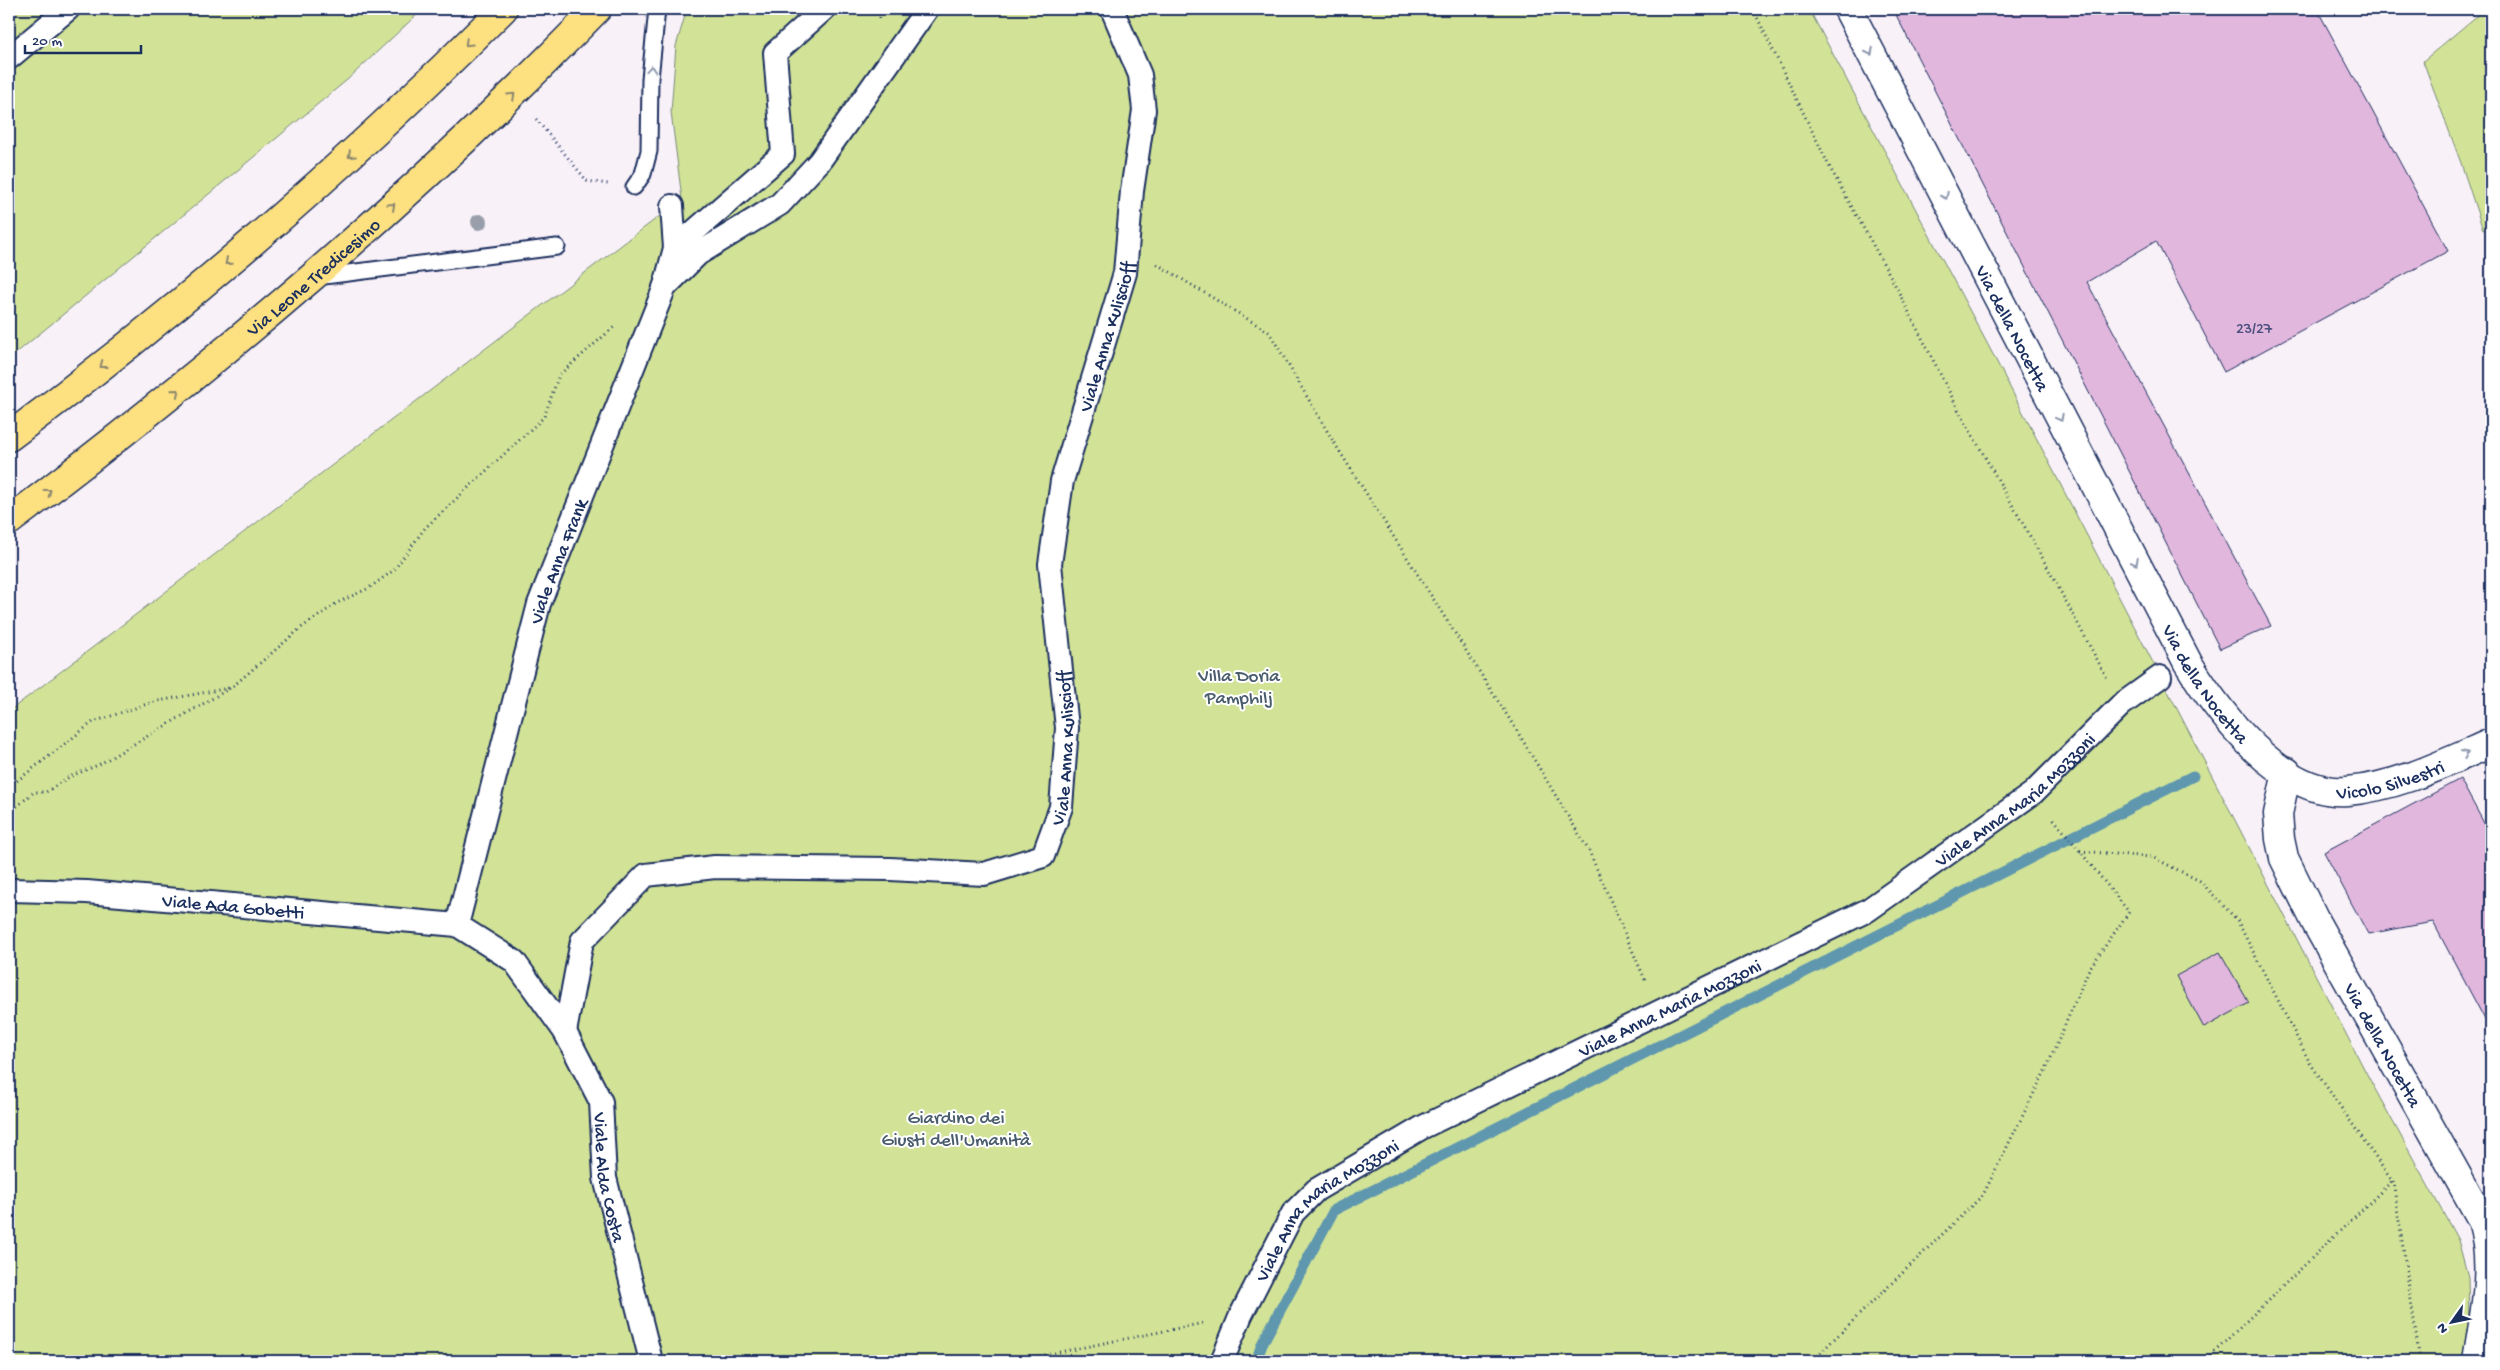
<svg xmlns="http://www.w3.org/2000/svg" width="2500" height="1370" viewBox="0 0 2500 1370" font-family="'Gochi Hand',sans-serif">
	<rect width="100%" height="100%" fill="#f9f1f8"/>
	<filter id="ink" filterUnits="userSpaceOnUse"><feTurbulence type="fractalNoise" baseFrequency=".02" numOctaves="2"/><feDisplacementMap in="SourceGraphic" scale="10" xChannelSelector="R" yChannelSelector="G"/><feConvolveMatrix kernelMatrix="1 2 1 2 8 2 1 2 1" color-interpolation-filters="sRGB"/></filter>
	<g filter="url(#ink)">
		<path fill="#d2e397" stroke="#76897a" d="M9,9h414l-76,71 -338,279z
			M687,9h1122l179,336 382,735 88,160 10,37 1,43 -7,41h-2453v-650l673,-512 -11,-87 5,-66z
			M2485,9h6v219l-8,2 -22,-67 -38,-102z"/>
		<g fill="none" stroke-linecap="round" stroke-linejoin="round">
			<path stroke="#5e97af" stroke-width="11" d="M1256,1361l7,-19 71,-132 859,-434"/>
		</g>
		<path fill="#e1b7dd" stroke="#1b2f5e" d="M1893,9h424l131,242 -224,121 -68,-131 -69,41 184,344 -51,23z
			M2460,779l31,57v195l-58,-109 -65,12 -44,-82z
			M2220,952l29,51 -45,25 -28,-52z"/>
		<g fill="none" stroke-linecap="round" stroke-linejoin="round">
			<defs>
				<path id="service" d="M634,187l9,-13 6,-23 1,-72 7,-70
					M316,277l241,-30"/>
				<g id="pedestrian">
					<path d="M9,58l59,-49"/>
					<path d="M675,248l108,-94 -8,-101 49,-44"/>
					<path d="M664,288l34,-34 82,-50 39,-42 108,-153"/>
					<path id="s1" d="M9,890l78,2 370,33 57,36 51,71 36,70 4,76 46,183"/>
					<path id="s2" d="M457,925l82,-321 125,-315 11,-41 -3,-42"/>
					<path id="s3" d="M565,1032l17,-91 64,-66 69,-8 175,2 94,5 59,-18 18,-49 6,-79 -17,-164 12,-83 63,-208 7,-82 12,-81 -4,-35 -28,-66"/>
					<path id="s4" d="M1222,1361l19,-46 52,-102 23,-23 107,-63 445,-217 165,-117 88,-88 39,-28"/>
				</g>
				<g id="minor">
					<path id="s5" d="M2287,772l-9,42 2,25 4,19 32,65 166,297c14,48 2,93 -5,141"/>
				</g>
				<g id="tertiary">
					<path id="s6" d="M1848,9l340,654c30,49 93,134 159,128 51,-4 98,-28 144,-48"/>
				</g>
				<g id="primary">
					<path d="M9,437c175,-130 340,-274 494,-428"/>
					<path id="s7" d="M9,521c209,-158 406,-324 588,-512"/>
				</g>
			</defs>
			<use href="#service" stroke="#1b2f5e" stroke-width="19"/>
			<use href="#pedestrian" stroke="#1b2f5e" stroke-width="26"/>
			<use href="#minor" stroke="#1b2f5e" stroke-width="31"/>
			<use href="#tertiary" stroke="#1b2f5e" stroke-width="31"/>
			<use href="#primary" stroke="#1b2f5e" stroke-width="31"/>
			<path stroke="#1b2f5e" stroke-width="3" stroke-dasharray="1 4" stroke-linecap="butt" d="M869,9l11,5v5
				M1753,9l76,157 63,113 68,134 83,146 64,119
				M536,119l51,62 21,3
				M1157,264l112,68 64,109 184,290 72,120 57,131
				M9,787l84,-65 60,-20 76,-14
				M9,813l25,-21h12l23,-15 29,-12 134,-78 69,-59 36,-25 32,-15 25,-18 31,-42 119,-111 15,-42 55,-48
				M2080,851l72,6 48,24 37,39 73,143 82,118 -187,180
				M2393,1181l27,180
				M1015,1361l189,-38
				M1814,1361l16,-18 153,-148 64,-128 42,-98 40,-57 -76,-94"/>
			<use href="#service" stroke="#fff" stroke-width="15"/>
			<use href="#pedestrian" stroke="#fff" stroke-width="22"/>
			<use href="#minor" stroke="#fff" stroke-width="28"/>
			<use href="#tertiary" stroke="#fff" stroke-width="28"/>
			<use href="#primary" stroke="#fde080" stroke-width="28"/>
		</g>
		<circle fill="#989fab" cx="479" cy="222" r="8"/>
		<defs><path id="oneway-chevron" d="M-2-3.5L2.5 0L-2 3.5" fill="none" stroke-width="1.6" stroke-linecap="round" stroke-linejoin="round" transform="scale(1.25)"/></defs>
		<g stroke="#8c886f">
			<use href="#oneway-chevron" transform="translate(468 43) rotate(136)"/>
			<use href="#oneway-chevron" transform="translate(512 96) rotate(-43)"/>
			<use href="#oneway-chevron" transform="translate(351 155) rotate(138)"/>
			<use href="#oneway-chevron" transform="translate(392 206) rotate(-42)"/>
			<use href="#oneway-chevron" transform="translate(228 262) rotate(139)"/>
			<use href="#oneway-chevron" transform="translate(103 365) rotate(142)"/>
			<use href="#oneway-chevron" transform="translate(176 392) rotate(-40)"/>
			<use href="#oneway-chevron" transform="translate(48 492) rotate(-37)"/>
		</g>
		<g stroke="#8d97ae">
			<use href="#oneway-chevron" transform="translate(1870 52) rotate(63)"/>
			<use href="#oneway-chevron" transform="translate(651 69) rotate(-86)"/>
			<use href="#oneway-chevron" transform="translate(1945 196) rotate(63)"/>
			<use href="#oneway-chevron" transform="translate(2060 418) rotate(62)"/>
			<use href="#oneway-chevron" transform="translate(2135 562) rotate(62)"/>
			<use href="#oneway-chevron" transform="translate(2465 754) rotate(-23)"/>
		</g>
	</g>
	<g text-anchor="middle" stroke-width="4" stroke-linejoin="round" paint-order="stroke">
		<g font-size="16" fill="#4c517e">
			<text x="2254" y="333">23/27</text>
		</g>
		<g font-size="19" fill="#1b2f5e" stroke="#fff">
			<text dy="7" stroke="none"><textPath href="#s7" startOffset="390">Via Leone Tredicesimo</textPath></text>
			<text dy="7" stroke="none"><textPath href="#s6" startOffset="359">Via della Nocetta</textPath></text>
			<text dy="7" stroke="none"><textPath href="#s3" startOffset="1116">Viale Anna Kuliscioff</textPath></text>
			<text dy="7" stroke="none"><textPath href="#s2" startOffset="378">Viale Anna Frank</textPath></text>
			<text dy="7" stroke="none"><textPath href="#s6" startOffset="764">Via della Nocetta</textPath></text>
			<text dy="7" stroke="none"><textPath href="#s3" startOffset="696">Viale Anna Kuliscioff</textPath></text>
			<text dy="7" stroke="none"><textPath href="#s6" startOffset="995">Vicolo Silvestri</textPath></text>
			<text dy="7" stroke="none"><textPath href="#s4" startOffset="1000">Viale Anna Maria Mozzoni</textPath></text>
			<text dy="7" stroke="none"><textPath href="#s1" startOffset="225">Viale Ada Gobetti</textPath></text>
			<text dy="7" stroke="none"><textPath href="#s4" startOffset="595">Viale Anna Maria Mozzoni</textPath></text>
			<text dy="7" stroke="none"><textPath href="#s5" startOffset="299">Via della Nocetta</textPath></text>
			<text dy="7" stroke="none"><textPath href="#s1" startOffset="759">Viale Alda Costa</textPath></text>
			<text dy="7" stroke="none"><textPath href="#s4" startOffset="190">Viale Anna Maria Mozzoni</textPath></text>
		</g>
		<g font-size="19" fill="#495c6c" stroke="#fff">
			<text x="1239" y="681">Villa Doria<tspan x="1239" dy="22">Pamphilj</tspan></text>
			<text x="956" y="1123">Giardino dei<tspan x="956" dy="22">Giusti dell'Umanità</tspan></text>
		</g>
	</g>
	<rect width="2500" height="1370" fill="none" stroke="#fff" stroke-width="30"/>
	<rect x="15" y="15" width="2470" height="1340" fill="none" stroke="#1b2f5e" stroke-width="2" filter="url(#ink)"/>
	<g transform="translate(2452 1322) rotate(237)" stroke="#ffffff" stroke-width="4" paint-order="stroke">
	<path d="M0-4L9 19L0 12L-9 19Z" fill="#1b2f5e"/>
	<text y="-8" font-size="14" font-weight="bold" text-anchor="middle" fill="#1b2f5e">N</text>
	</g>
	<path d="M25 45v8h116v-8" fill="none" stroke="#1b2f5e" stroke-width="2.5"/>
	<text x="32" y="45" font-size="15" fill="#1b2f5e" stroke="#ffffff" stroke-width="4" paint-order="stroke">20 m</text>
</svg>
